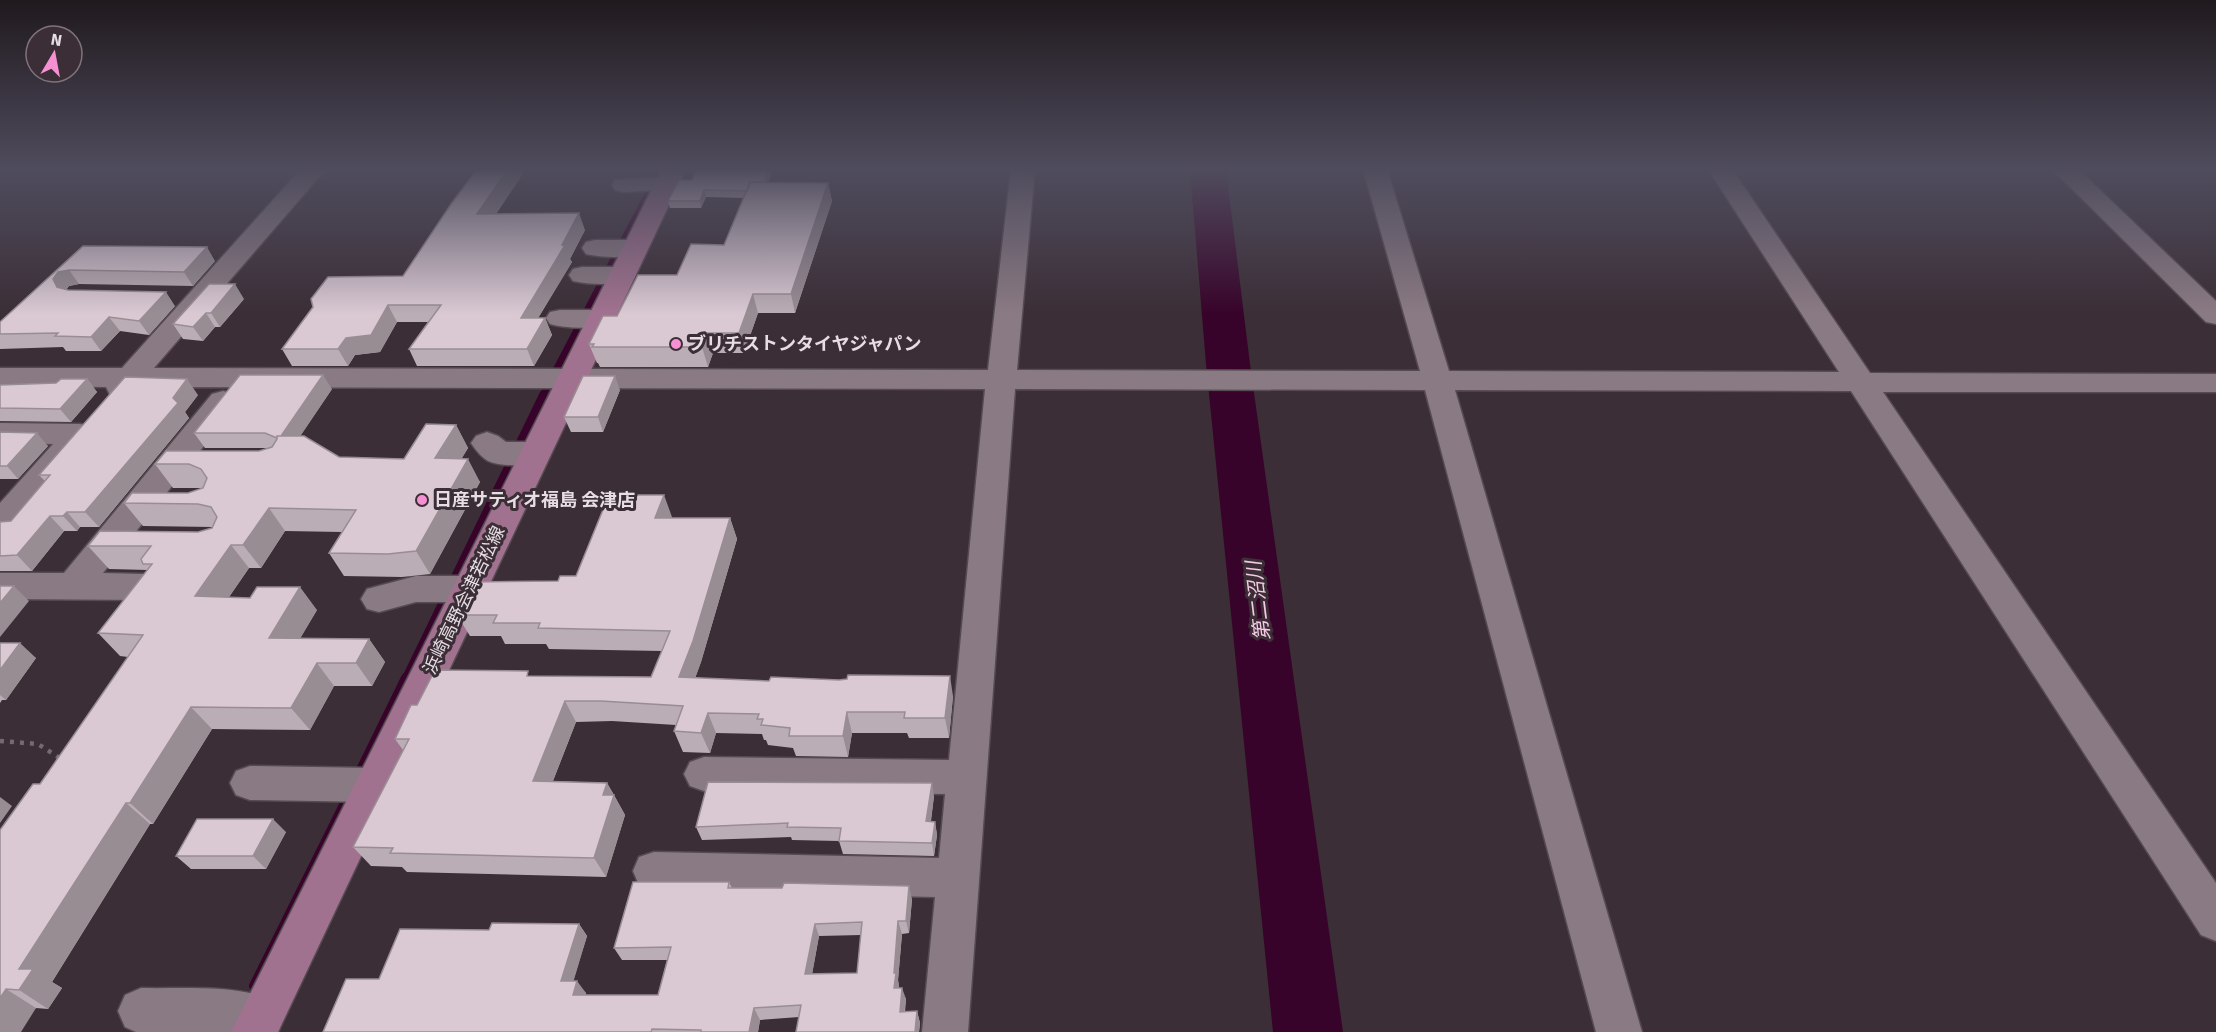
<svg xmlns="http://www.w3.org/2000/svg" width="2216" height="1032" viewBox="0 0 2216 1032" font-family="Signika,'Noto Sans JP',sans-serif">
	<rect width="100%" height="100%" fill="#3b2e36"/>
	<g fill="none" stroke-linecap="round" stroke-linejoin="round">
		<path stroke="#38032a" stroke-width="7" d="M542,397l119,-228"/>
		<path stroke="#38032a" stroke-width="8" d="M405,680l138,-285"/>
		<path stroke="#38032a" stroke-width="10" d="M358,776l48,-98
			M254,986l96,-193"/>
		<path fill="#38032a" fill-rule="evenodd" d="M1190,169h36l24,195 93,668h-70l-67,-668z"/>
		<defs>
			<path id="minor" d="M301,169h25l-172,199 834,2 23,-201h24l-18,201 403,1 -57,-202h24l62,202 390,1 -131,-203h24l138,204 346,1v18h-333l333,491v58l-15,-6 -350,-544 -396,-1 187,642h-46l-171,-642 -410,-1 -47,643h-46l13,-135 -281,-7 -15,-5 -6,-14 6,-14 15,-5 285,6 6,-64 -241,-3 -14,-5 -6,-12 6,-12 14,-5 245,3 36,-371 -848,-2c-8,10 -15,11 -27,8l-4,-8 -106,-1v-18h122z
				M2052,169h26l138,132v23l-10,-2z
				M668,177l9,2 3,5 -3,5 -53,3 -9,-2 -3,-5 3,-5z
				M595,240h39l9,2 4,6 -4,6c-17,4 -40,4 -57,0l-4,-6 4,-6z
				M582,267h39l9,2 4,6 -4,6c-17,4 -40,4 -57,0l-4,-6 4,-6z
				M560,310h40l10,2 4,6 -4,6c-18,5 -42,5 -60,0l-4,-6 4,-6z
				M223,391l11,3 4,7 -4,7 -131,165 41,1 12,4 5,9 -5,9 -12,4 -144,-1v-26h64l148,-179z
				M0,423l80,1 11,3 4,7 -4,7 -7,2 -3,9 -69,82 -12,3v-34l53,-59 -53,-1z
				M487,432l11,4 8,6h29l11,3 5,8 -5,8c-15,4 -43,7 -58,0 -7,-4 -13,-12 -17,-18l5,-7z
				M416,576h53l12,4 5,9 -5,9 -12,4h-53l-37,10 -12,-3 -6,-10 6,-10z
				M250,766l124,2 14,5 6,12 -6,12 -14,5 -124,-2 -14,-5 -6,-12 6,-12z
				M141,988c44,1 95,-4 136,13l7,16 -6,15h-142l-11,-5 -7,-16 7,-16z"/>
			<path id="major" d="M662,169h24l-408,863h-47z"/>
		</defs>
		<use href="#minor" stroke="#554b51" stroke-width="3"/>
		<use href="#major" stroke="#554b51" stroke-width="3"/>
		<path stroke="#756a71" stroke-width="4.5" stroke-dasharray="4 6" stroke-linecap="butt" d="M0,741l38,3 20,13 -2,5"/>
		<use href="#minor" fill="#8a7a83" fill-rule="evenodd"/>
		<use href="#major" fill="#a17290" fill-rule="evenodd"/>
	</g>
	<path fill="#bbadb5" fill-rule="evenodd" d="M526,169l-30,45 89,16 -15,29 2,3 -34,56h7l7,17 -18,31h-117l-8,-17 19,-27h-31l-17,30 -25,3 -7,11h-56l-10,-17 121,-73z
		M697,169h76l-5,13 60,1 4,18 -37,112h-37l-14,40h-31l-5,14h-108l-2,-4h-1l-8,-19 28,-28 60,-41 47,-30 20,-47 -38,-1 -5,11h-31l-2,-7 24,-21z
		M83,246l132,15 -22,25 -114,-2 -10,2 -3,4 109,16 -26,29 -29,-4 -19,20h-35l-3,-4 -63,2v-27z
		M244,299l-24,28h-5l-12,14 -20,-2 -10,-15z
		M87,379l10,13 -26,30 -71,-1v-36l56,-2z
		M332,389l-32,47 39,21 65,2 52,-34 12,23 -7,11 19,23 -50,92 -28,3 -58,-1 -15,-23 13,-21 -57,-1 -24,37h-12l-20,29 88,13 -17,28 69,1 16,23 -13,24h-38l-24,44 -98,-1 -59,95h-3l-98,158 10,6 -14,21 -12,-1 -36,24v-202l40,-46 88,-127 -8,-1 -22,-23 50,-63 -39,-1 -21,-23 110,-14 14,-4 1,-1 -70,-1 -19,-23 64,-10 14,-5h-29l-18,-24 104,-13 11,-3h-65l-11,-15z
		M620,390l-17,42h-32l-7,-15z
		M198,395l-13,17 4,6 -90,109h-19l-3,4h-13l-32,40h-32v-49l11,-1 34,-40 -6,-6z
		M0,432l48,14 -30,33h-18z
		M672,517l-1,1h59l7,21 -36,123 -6,16 258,18 -4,42h-40l-2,-5h-55l-4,24 -52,-1 -3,-8 -25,-3 -2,-5h-2l-2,-6 -46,-1 -6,20 -27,-1 -9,-21 2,-6 -64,-4 -36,1 -23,59 54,2 7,12 11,20 -19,62 -199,-5 -5,-5 -31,-1 -18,-19 50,-97 -8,-11 22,-34 114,-29 120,1 11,-26 -113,-2 -3,-5h-41l-4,-8h-31l-13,-21 119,-39z
		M0,643l36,15 -30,42h-4l-2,3z
		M934,796l-3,25 4,1 2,13 -3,21 -91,-2 -4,-13 -47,-1 -1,-3 -89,3 -6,-13z
		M286,832l-20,37h-75l-15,-13z
		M729,882l3,6 180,11 -3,34 -7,1 -4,46 1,8 7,11 -1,13 12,-1 3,12 -1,9h-123l3,-15 -39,3 -2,12h-435l56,-53 110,-49 90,-6 8,12 -14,45 13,12v2h72l9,-35h-45l-8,-12zM861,935l-4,38 -45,1 7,-38z"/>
	<path fill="#998d94" d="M508,169h18l-41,61 -8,-16z
		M769,169h4l-11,30 -1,-7z
		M828,183l4,18 -37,112 -4,-19z
		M704,190l2,7 -5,11 -1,-7z
		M579,213l6,17 -15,29 2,3 -44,73 -7,-17 41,-73z
		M207,247l8,14 -22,25 -9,-14z
		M69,270l10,14 -10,2 -6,7 -6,-6 -4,-8 5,-7z
		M235,284l9,15 -24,28 -9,-14z
		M166,292l9,14 -26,29 -10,-14z
		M753,294l5,19 -14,40 -5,-20z
		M388,305l9,17 -17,30 -25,3 -7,11 -10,-17 8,-11z
		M206,313l9,14 -12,14 -10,-14z
		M109,317l11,14 -19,20 -10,-14z
		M545,318l7,17 -18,31 -7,-17z
		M707,333l6,20 -5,14 -6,-20z
		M323,375l9,14 -43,64 -10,-14z
		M615,376l5,14 -17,42 -5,-15z
		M87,379l10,13 -26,30 -11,-13z
		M187,379l11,16 -13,17 4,6 -90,109 -14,-15z
		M456,425l12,23 -20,34 -13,-24z
		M37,433l11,13 -30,33 -11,-13z
		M468,459l12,23 -50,92 -14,-23z
		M664,495l8,22 -9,22 -8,-21z
		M269,508l16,23 -24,37 -18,-23z
		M67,512l13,15 -3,4 -14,-15z
		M50,516l14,15 -32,40 -15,-16z
		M730,518l7,21 -36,123 -13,36 -9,-21z
		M231,545l18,23 -35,51 -19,-23z
		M14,586l15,15 -29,36v-34z
		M300,587l17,23 -30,51 -18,-23z
		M369,639l16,23 -13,24 -16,-23z
		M20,643l16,15 -30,42 -6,-5v-25z
		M317,663l17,23 -24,44 -19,-22z
		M950,676l3,20 -4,42 -4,-20z
		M565,701l11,21 -31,79 -12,-20z
		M191,707l21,22 -59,95 -23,-21z
		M847,712l5,21 -4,24 -5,-21z
		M708,713l8,20 -6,20 -9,-20z
		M607,783l18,32 -19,62 -12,-19 9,-63z
		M932,783l2,13 -5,38 -3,-13z
		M0,797l12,9 -12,17z
		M126,803l24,21 -98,158 10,6 -14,21 -29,-19v-21z
		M273,819l13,13 -20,37 -13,-13z
		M935,822l2,13 -3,21 -2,-13z
		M909,886l3,13 -3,34 -3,-12z
		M898,921l4,13 -4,46 1,5 -1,14 -4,-11v-15z
		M579,924l8,12 -17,57 -9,-12z
		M815,924l4,12 -9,50 -5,-12z
		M577,981l9,12 -4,13 -9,-11z
		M902,988l4,11 -3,24 -3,-11z
		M6,989l30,19 -15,24h-21v-34z
		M754,1008l6,12 -2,12h-9z
		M917,1011l3,12 -1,9h-4z"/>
	<path fill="#dac9d3" stroke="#998d94" stroke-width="1.5" fill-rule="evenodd" d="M477,169h31l-31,45 102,-1 -17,32h3l-44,73h24l-18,31h-118l32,-44h-53l-17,30 -25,3 -8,11h-56l31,-42 -2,-8 17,-22 75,-1 48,-72z
		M697,169h72l-5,13h-14l-3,9 -43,-1 -4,11h-32l11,-21h13z
		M750,182l78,1 -37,111h-38l-14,39h-32l-5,14h-110l2,-3h-5l14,-28h14l21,-41h39l14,-31 33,1z
		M83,246l124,1 -23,25 -115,-2 -11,2 -5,7 4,8 11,3 98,2 -27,29 -30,-4 -18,20 -36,-1 3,-3 -58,1v-12z
		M209,284h26l-24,29h-5l-13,14 -20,-3z
		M240,375h83l-42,61h-4v2l-12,-5h-71z
		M583,376h32l-17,41h-34z
		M125,377l62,2 -14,19 5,5 -93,109h-18l-4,4h-13l-33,39 -17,1v-34l11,-1 39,-46h-11z
		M61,379h26l-27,30 -60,-1v-23l56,-2z
		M426,424l30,1 -21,33 33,1 -52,92 -28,3 -59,-1 27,-43 -87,-2 -26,37h-12l-36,51 55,2 7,-11h43l-31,51 100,1 -13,24h-39l-26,45 -100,-1 -61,96h-4l-107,166h14l-14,21 -13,-1 -6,9v-168l33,-46h7l103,-149 -45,-2 54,-69h-9l-2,-5 10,-13h-63l12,-15 98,1 14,-4 5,-11 -6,-10 -13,-3 -74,-1 8,-10h56l15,-5 4,-10 -6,-9 -12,-5h-34l11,-13h93l13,-4 5,-8v-3h27l35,21 65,2z
		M0,432l37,1 -30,33h-7z
		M609,495h55l-9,23h75l-37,123 -14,36 90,4 2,-4 68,3 8,-1 1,-4 102,1 -5,42h-41l1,-6h-58l-4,24h-54l1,-8 -29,-3 2,-6h-6l2,-5 -51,-1 -7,20 -27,-2 9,-25 -82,-5h-36l-32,80 74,2 -4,12h11l-20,63 -204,-5 3,-5 -40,-1 56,-108h-14l16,-34h6l18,-35 93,1 -1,5 124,1 19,-46 -132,-3 2,-5h-47l4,-8h-40l16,-33 85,-1 2,-5h16z
		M0,586h14l-14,17z
		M0,643h20l-20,27z
		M708,782l224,1 -6,38 9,1 -3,21 -93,-2 2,-13 -54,-1 1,-4 -92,4z
		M197,819h76l-20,37h-77z
		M633,882h96l-1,6h54l2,-5 125,3 -3,35h-8l-4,52h2l-2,15h8l-2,24 17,-1 -2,21h-119l5,-27 -47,3 -5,24h-48v-2l-49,-1 -1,3h-328l23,-53h33l21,-50 89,1 3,-7 87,1 -18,57h16l-4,14h85l13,-48 -57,1zM862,922l-5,51 -52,1 10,-50z"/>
	<linearGradient id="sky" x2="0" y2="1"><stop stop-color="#20191e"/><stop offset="0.54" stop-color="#4f4c5d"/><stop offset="1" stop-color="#4f4c5d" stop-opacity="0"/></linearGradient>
	<rect width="2216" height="314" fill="url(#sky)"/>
	<g fill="#f591d2" stroke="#3b2e36" stroke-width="2">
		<circle cx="676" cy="344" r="6"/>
		<circle cx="422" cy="500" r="6"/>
	</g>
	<g text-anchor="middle" stroke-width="6" stroke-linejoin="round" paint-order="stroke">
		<g font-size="18" font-weight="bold" fill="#e7dee4" stroke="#3b2e36" text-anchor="start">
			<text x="688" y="350">ブリチストンタイヤジャパン</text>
			<text x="434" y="506">日産サティオ福島 会津店</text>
		</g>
		<g font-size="18" fill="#e7dee4" stroke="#3b2e36">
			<text transform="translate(464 600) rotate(-64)" y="6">浜崎高野会津若松線</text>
		</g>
		<g font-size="20" font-style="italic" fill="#f5cae4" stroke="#3b2e36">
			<text transform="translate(1258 601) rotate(-97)" y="7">第二沼川</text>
		</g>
	</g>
	<g transform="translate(54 54) rotate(10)"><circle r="28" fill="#3b2e36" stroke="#80747c" stroke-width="1.5"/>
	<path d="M0-4.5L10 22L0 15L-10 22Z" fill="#f591d2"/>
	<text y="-9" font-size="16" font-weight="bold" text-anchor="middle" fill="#e7dee4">N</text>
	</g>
</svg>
